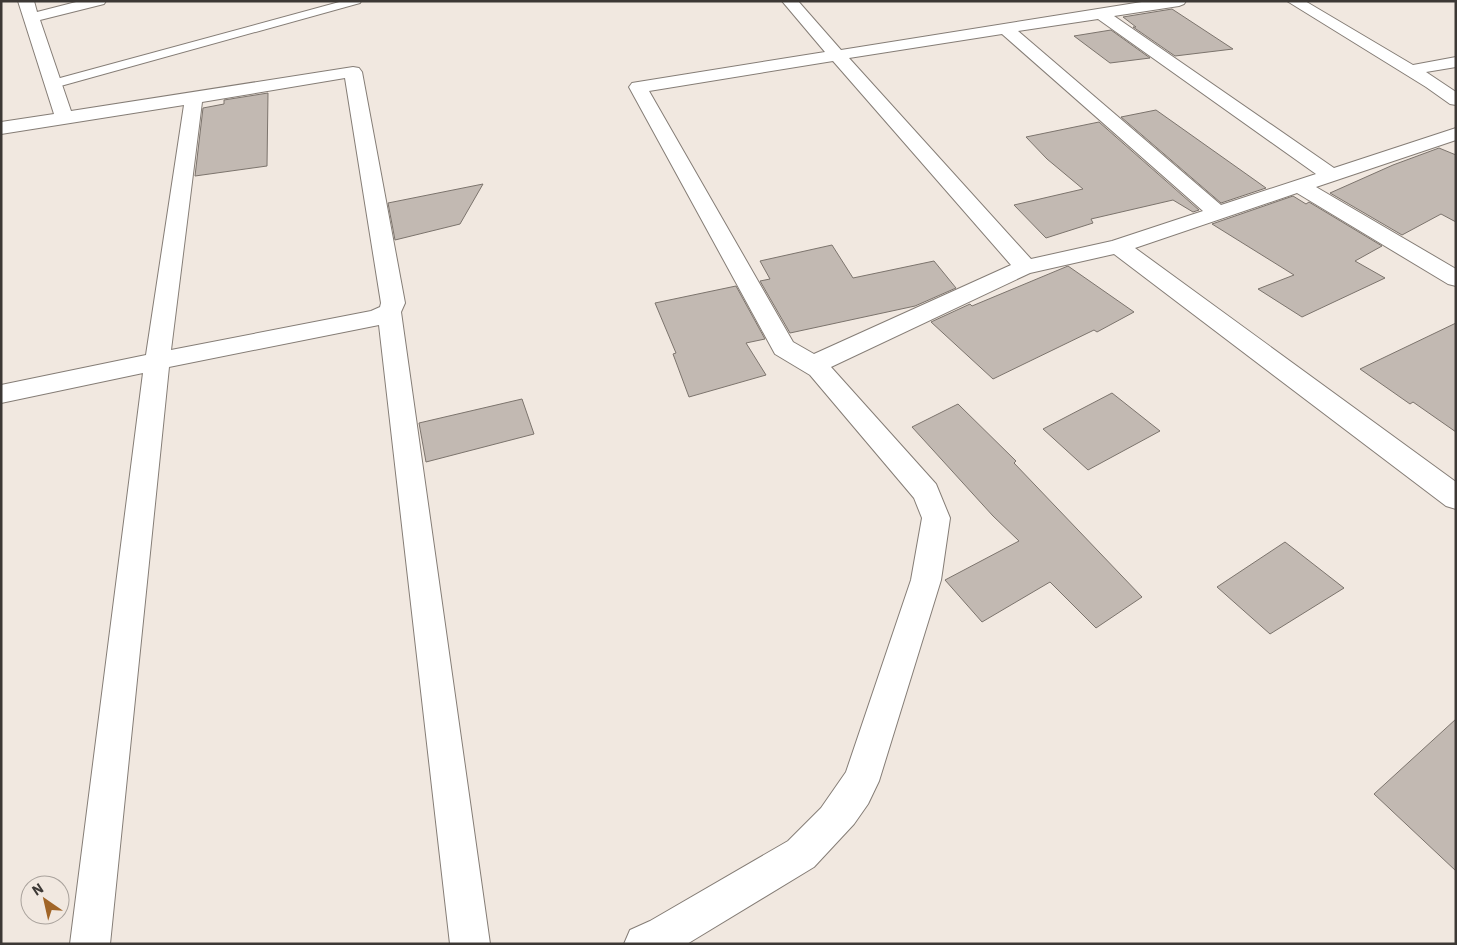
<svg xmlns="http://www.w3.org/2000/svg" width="1457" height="945" viewBox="0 0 1457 945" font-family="'IBM Plex Sans',sans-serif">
	<rect width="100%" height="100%" fill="#f1e8e0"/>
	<path fill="#c2b9b2" stroke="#7c746d" d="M1172,9l61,40 -58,7 -42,-29h3l-13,-10z
		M1111,30l39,28 -40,5 -36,-27z
		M268,93l-1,73 -72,10 8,-68 21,-4v-4z
		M1156,110l110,78 -45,15 -100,-86z
		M1099,122l100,88 -6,2 -20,-12 -82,19 2,4 -47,15 -32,-33 69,-16 -36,-30 -21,-22z
		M1439,148l17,7v67l-15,-8 -39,21 -72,-42 63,-28z
		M483,184l-23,40 -65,16 -7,-37z
		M1293,196l13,8 3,-2 73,44 -27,15 30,17 -83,39 -44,-28 36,-14 -82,-51z
		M832,245l21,33 81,-17 22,27 -41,18 -125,27 -30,-52 10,-2 -10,-18z
		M1068,266l66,46 -37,20 -3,-2 -101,49 -62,-57 39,-18 2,2z
		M736,286l29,53 -19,4 20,32 -77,22 -16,-43 3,-1 -21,-50z
		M1456,323v109l-43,-30 -3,2 -50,-35z
		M1112,393l48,38 -72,39 -45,-41z
		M522,399l12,35 -108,28 -7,-39z
		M958,404l58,57 -2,2 128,134 -46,31 -46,-46 -68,40 -37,-42 74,-39 -26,-25 -81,-89z
		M1285,542l59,46 -74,46 -53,-47z
		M1456,719v152l-82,-77z"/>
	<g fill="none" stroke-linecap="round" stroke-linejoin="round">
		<defs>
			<path id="lane" d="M343,1h18l-1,2 -303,84h-8l-2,-3 2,-3z"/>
			<path id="street" d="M18,1h16l3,11 43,-11h26l-2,3 -64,16 31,91 282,-44 6,1 3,4 43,231 -4,9 89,632h-40l-71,-619 -210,42 -59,577h-40l73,-571 -142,30v-18l145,-30 38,-250 -183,29v-12l53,-8zM345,78l36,225 -1,4 -9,4 -200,39 31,-248z
				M782,1h16l43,49 307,-49h38l-2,3 -5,2 -65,10 220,152 122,-40v12l-140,47 140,82v17l-8,-2 -151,-91 -162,55 321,234v27l-10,-3 -332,-252 -84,19 -199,94 105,117 14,34 -9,62 -62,201 -11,23 -14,20 -40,43 -127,77h-63l6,-14 20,-9 138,-80 33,-33 25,-36 65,-192 11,-62 -8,-20 -104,-123 -35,-21 -146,-267 3,-4 6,-1 187,-30zM1098,19l218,155 -95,31 -203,-174zM1002,34l201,177 -91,30 -81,18 -182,-201zM833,61l178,204 -197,89 -21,-12 -144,-251z
				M1287,1h18l108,64 43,-8v10l-30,5 30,20v13l-6,-1 -24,-17z"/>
		</defs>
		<use href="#lane" stroke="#857d76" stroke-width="2"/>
		<use href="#street" stroke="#857d76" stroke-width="2"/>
		<use href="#lane" fill="#fff" fill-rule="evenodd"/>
		<use href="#street" fill="#fff" fill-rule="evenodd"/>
	</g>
	<rect width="1457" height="945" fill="none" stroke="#3c3835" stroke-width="5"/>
	<g transform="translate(45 900) rotate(326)"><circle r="24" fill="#f1e8e0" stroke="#a9a29c"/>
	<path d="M0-4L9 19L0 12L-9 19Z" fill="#a16527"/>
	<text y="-8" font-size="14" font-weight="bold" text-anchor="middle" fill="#3c3835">N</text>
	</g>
</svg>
